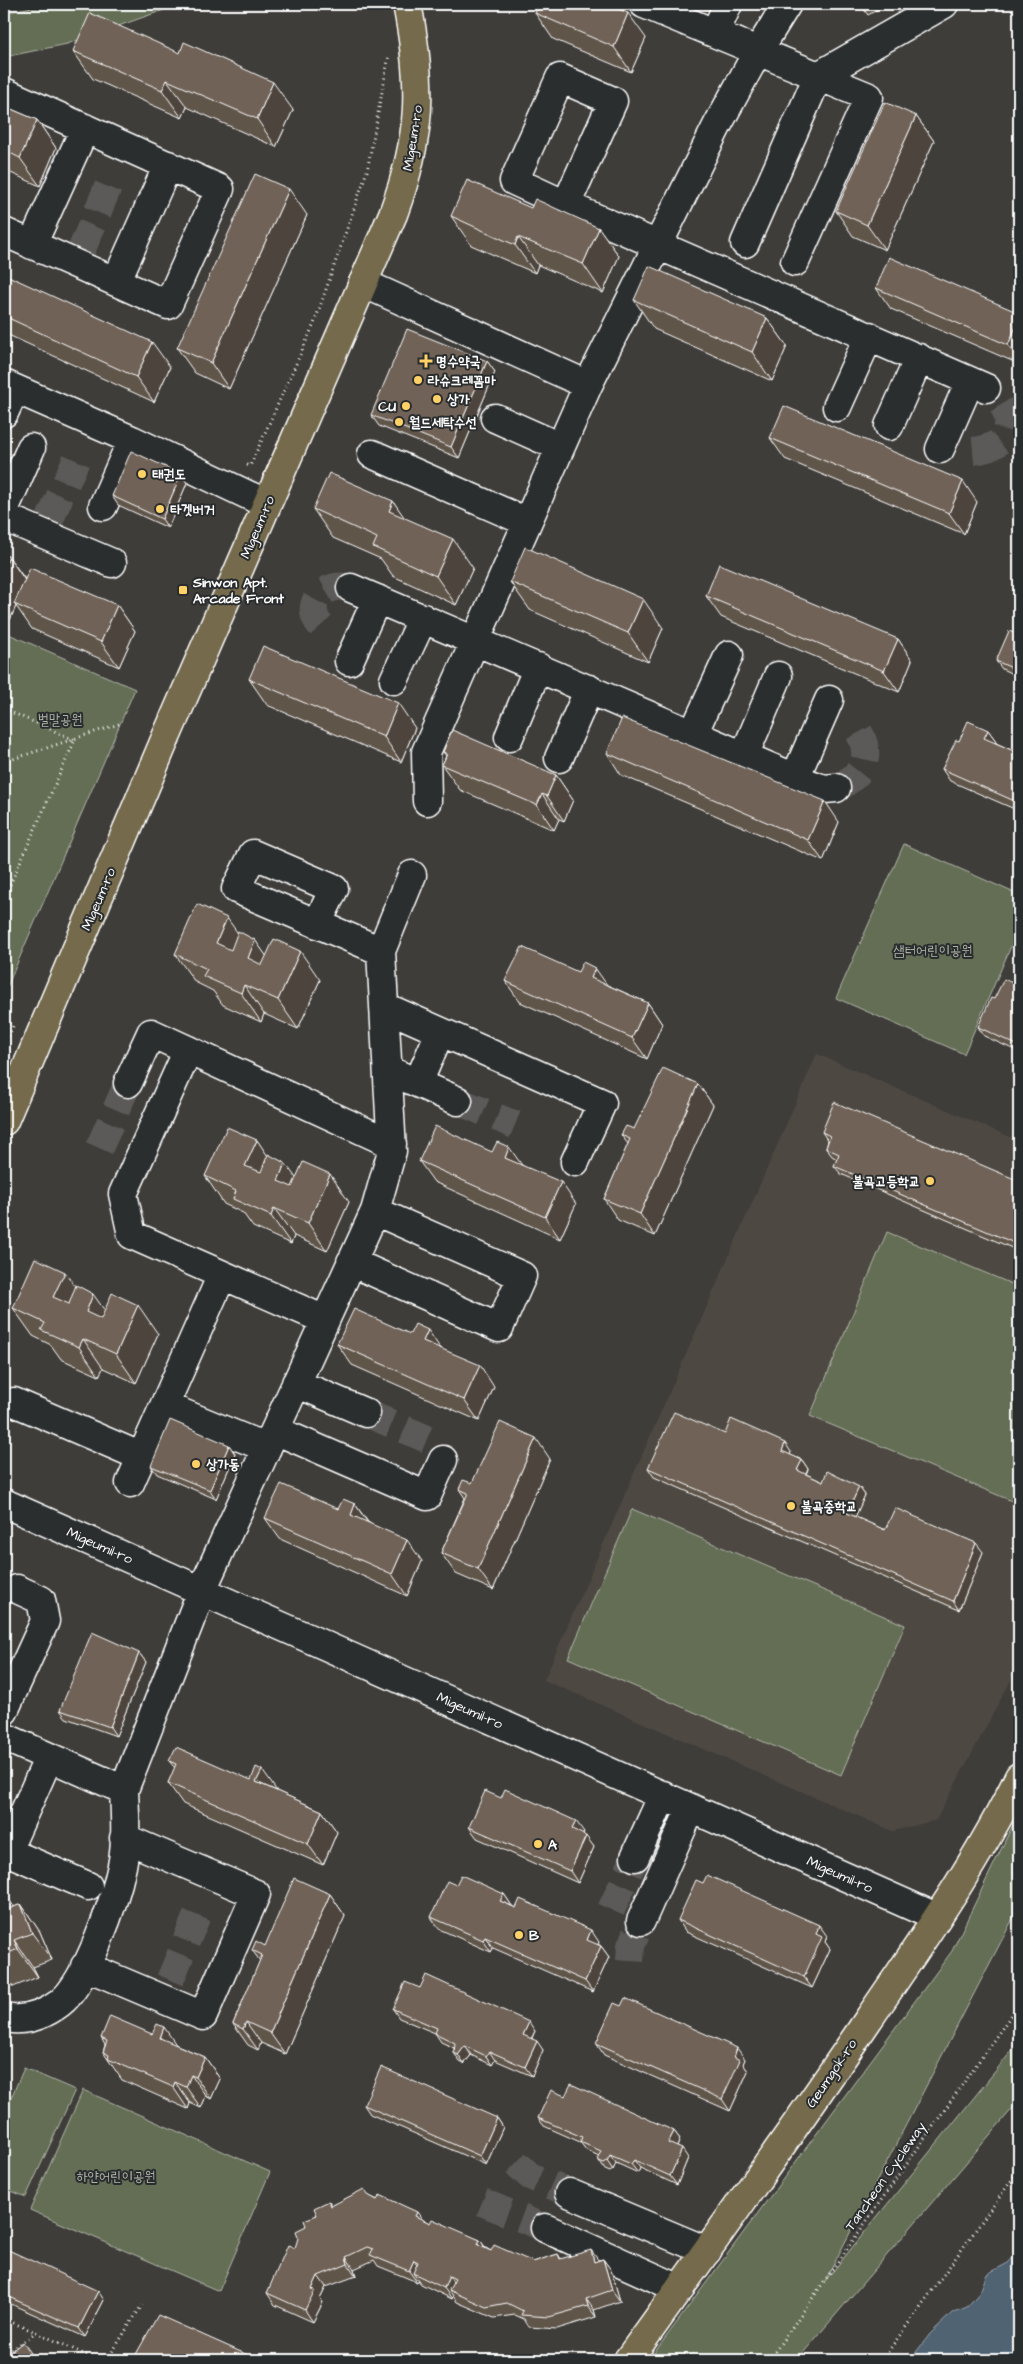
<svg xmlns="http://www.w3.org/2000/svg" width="1023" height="2364" viewBox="0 0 1023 2364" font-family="'Architects Daughter','Poor Story',sans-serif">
	<rect width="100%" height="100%" fill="#3f3d3a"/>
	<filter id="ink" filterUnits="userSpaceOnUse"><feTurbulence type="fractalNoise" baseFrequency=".02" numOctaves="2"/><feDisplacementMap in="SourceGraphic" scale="10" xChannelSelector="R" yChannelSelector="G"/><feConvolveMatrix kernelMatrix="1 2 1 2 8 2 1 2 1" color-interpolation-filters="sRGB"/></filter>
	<g filter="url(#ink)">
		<path fill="#4e4842" d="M817,1054l202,87v524l-83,155 -43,11 -349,-151z"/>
		<path fill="#646e54" stroke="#b2b6aa" d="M45,4h136l-114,40 -63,13v-44z
			M4,632l131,57 -131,305z
			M904,844l115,51v33l-55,126 -128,-56z
			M887,1232l132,55v217l-209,-88z
			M632,1509l273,116 -64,150 -273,-117z
			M1019,1812v95l-194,374 194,-239v59l-222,259h-148l303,-409z
			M24,2068l51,22 -49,107 -22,-9v-74z
			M83,2090l187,82 -51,119 -189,-81z"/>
		<path fill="#506373" stroke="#96a1ab" d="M1019,2251v109h-109l20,-26 22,-21 15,-6 13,-15 7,-18 21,-11z"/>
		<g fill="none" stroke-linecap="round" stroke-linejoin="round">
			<path stroke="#5c5a58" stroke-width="28" stroke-dasharray="28 14" stroke-linecap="butt" d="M81,251l27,-64
				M973,451c43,-4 46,-40 13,-63
				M49,521l27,-61
				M321,626c-20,-23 5,-45 30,-38
				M836,788c30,-14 38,-34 19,-62
				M458,1101l57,24
				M99,1148l29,-65
				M366,1413l61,26
				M611,1910l24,-53
				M630,1961l1,-15 10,-25
				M170,1980l28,-67
				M516,2163l14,13 39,17
				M482,2202l63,26"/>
			<defs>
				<path id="minor" d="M644,4l225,93 -74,165
					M715,33l13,-29
					M4,92l216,97 -52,116 -164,-73
					M566,205l47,-104 -53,-23 -46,103 52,24 420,183
					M745,243l73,-167 126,-72
					M32,245l53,-117
					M116,282l52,-117
					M363,283l225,102
					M4,384l128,56 135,64
					M837,407l32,-71
					M4,413l11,-24
					M495,418l65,29
					M889,426l30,-68
					M940,449l30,-68
					M372,454l155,68
					M103,506l29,-66
					M4,510l27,-62
					M4,517l108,46
					M351,588l456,195 17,6 12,-1
					M349,661l28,-62
					M394,680l29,-62
					M693,734l36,-79
					M509,737l29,-70
					M744,756l34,-80
					M559,758l30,-69
					M795,778l34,-78
					M427,801l-1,-49 162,-367 129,-259 41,-75 29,-47
					M317,924l17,-35 -81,-35 -17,35 145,62
					M385,1007l217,96 -27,59
					M188,1050l-65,144 9,41 193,85
					M388,1070l70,31
					M128,1083l23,-50 241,111
					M418,1083l22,-51
					M351,1262l148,66 23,-52 -147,-65
					M296,1383l70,30
					M14,1402l128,55
					M165,1406l102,42
					M275,1430l152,66 16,-36
					M130,1483l92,-208
					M4,1503l932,414
					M4,1711l41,-90 -4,-21 -24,-11
					M4,1737l120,53
					M4,1850l84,36
					M7,1851l42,-94
					M635,1857l28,-62
					M641,1921l50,-113
					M85,1966l118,50 53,-122 -132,-56
					M4,2018c21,4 39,-2 56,-15 27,-21 55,-103 62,-137 5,-25 3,-51 2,-76l78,-200 173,-379 17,-60 -11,-200 31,-76
					M569,2193l138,58
					M545,2228l135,61"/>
				<path id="major" d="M4,1121l160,-379 229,-528c29,-78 30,-129 14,-210
					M628,2360c81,-112 162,-225 240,-340 53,-78 109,-157 151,-243"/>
			</defs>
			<use href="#minor" stroke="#fff" stroke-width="31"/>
			<use href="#major" stroke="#fff" stroke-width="31"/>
			<path stroke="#fff" stroke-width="3" stroke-dasharray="1 4" stroke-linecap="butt" d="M247,465l3,1 64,-142 53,-153 22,-116
				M4,709l71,31 -71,158
				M4,762l115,-38
				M4,1022l9,4 -9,21
				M4,2319l31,13
				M4,2356l32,-24 61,28
				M107,2360l35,-55
				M769,2360l250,-356
				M882,2360l137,-190"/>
			<use href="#minor" stroke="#2a2d2e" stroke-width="28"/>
			<use href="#major" stroke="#746b4b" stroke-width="28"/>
		</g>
		<path fill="#60544a" stroke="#fff" d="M860,4h27l-19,11z
			M535,13l111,25 -15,34 -78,-33z
			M73,51l220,59 -17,37 -89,-40 -5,11 -89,-39z
			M4,106l33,14 19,28 -16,38 -36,-16z
			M916,116l18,25 -49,109 -32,-14 -17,-25z
			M531,208l68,20 20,28 -16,37 -65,-28 -3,8 -64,-28 -20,-29z
			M307,215l-78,174 -34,-16 -18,-25z
			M4,274l166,93 -16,35 -150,-69z
			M876,288l143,25v51l-128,-55z
			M634,300l133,18 20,28 -15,35 -118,-52z
			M487,361l8,11 -36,86 -80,-32 -8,-11z
			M770,438l207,64 -13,32 -179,-75z
			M187,483l-19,45 -50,-23 -6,-9z
			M393,501l11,17 69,50 -17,37 -63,-29 -12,-17 -48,-21 -20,-29z
			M4,554l5,3 16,22 92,26 18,26 -16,36 -87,-38 -16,-23 -6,14 -6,-2z
			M510,582l153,46 -15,34 -118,-52z
			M706,596l192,43 14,21 -13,32 -178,-75z
			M1019,628v49l-17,-8 -6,-8 20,-27z
			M249,679l166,49 -14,34 -134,-57z
			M988,730l8,11v2l20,9 3,-6v65l-69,-30 -8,-12 17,-28z
			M443,752l113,23 17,25 -9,21 -5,-2 -5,11 -94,-40 -18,-25 4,-9z
			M607,753l232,69 -16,39 -202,-86z
			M237,933l18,7 11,16 54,24 -22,49 -34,-15 -3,8 -38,-17 -10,-14 -18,-9 -20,-28z
			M578,972l70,31 14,21 -15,35 -127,-57 -15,-21z
			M1019,986v66l-35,-16 -6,-9 16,-28z
			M698,1084l15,21 -58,131 -37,-16 -14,-21 24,-55 -7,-9 13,-6z
			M822,1132l197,49v70l-178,-77 -7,-8 3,-7 -5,-3 -6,-8 2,-7z
			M257,1140l10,16 29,22 53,24 -22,49 -33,-15 -3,8 -38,-17 -10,-14 -19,-9 -19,-28z
			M419,1161l103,4 54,39 -16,35 -126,-57z
			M13,1308l91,2 54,24 -22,49 -33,-15 -4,8 -38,-17 -10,-14 -18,-9z
			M337,1344l103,4 54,39 -15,34 -127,-56z
			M725,1434l66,18 -1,3 12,5 6,9 -2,5 17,8 36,5 6,8 -10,22 30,13 98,22 -24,58 -305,-133 -6,-9z
			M229,1445l6,9 -19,45 -59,-25 -6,-8z
			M550,1459l-57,131 -37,-16 -15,-21 24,-55 -6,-9z
			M355,1504l13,18 54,39 -15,35 -127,-57 -15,-21 73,-9z
			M139,1653l7,9 -30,74 -50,-18 -6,-8z
			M169,1761l82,19 71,31 15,21 -14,33 -140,-61 -15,-21 7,-15z
			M501,1798l83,34 -1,2 11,13 -16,36 -101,-45 -8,-11z
			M456,1885l48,9 8,12 87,36 -1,2 3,2 8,11 -16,35 -100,-44 -2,4 -52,-23 -8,-12z
			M4,1892l10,15 7,-3 19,28 12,28 -19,7 5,10 -25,10 -9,-12z
			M330,1894l15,22 -60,138 -24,-11 -3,7 -10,-5 -15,-21 27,-63 -8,-11 13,-4z
			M678,1920l149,16 -2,6 5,7 -18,39 -126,-56z
			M420,1988l115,43 -3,7 11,12 -11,26 -37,-16 -3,5 -21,-10 -7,9 -4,-2 -6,-9v-5l-13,-6 -6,-9 -36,-15 -6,-9z
			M101,2038l76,7 28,12 15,22 -9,20 -5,-3 -5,12 -11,-5 -2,6 -66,-29 -19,-28 2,-7z
			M596,2043l149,16 -2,5 5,7 -18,40 -126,-56z
			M565,2096l109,35 6,8 -3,8 11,11 -11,27 -37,-17 -2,5 -22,-10 -3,7 -3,2 -5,-2 -6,-9v-5l-13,-6 -6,-8 -36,-16 -6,-8z
			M364,2105l133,13 6,9 -17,38 -116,-51z
			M369,2196l61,27 50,17 6,8 5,3 42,11 25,-8 3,5 37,1 5,-1 8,11 9,31 -26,9 2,7 -39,12 -28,-2 -5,-8 -9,-4 -21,3 -37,-16 -4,-6 -1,3 -31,-15 -3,-4 -1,2 -39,-16 -4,-6 -20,9 2,7 -30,11 -6,12 3,3 -10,20 -38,-17 -8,-12 28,-45 11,-22 23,-25 3,4z
			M4,2248l100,52 -19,37 -81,-36z
			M135,2356l8,4h-6z"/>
		<path fill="#4e453c" stroke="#fff" d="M628,13l18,25 -15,34 -17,-25z
			M167,80l20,27 -5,11 -20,-28z
			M273,82l20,28 -17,37 -19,-28z
			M916,116l18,25 -49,109 -18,-25z
			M37,120l19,28 -16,38 -20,-28z
			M289,189l18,26 -78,174 -18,-26z
			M599,228l20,28 -16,37 -20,-29z
			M518,237l20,28 -3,8 -20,-28z
			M767,318l20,28 -15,35 -20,-29z
			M1019,320v40l-11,-15z
			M152,342l18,25 -16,35 -18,-25z
			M487,361l8,11 -36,86 -8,-11z
			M181,474l6,9 -19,45 -6,-9z
			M963,481l14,21 -13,32 -15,-21z
			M393,501l20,29 -24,-19z
			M453,539l20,29 -17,37 -20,-29z
			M9,557l17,25 -12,22 2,2 -6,14 -6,-8v-44z
			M643,599l20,29 -15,34 -20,-29z
			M117,605l18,26 -16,36 -18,-25z
			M898,639l14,21 -13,32 -15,-21z
			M398,703l17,25 -14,34 -17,-25z
			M988,730l8,11 -4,8 -8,-11z
			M556,775l17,25 -9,21 -17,-25z
			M542,794l17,25 -5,11 -17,-25z
			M825,801l14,21 -16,39 -15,-21z
			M227,918l20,28 -11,26 -20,-29z
			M255,940l20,28 -7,19 -20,-29z
			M300,951l20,29 -22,49 -20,-29z
			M595,968l15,21 -19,-11z
			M244,985l20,29 -3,8 -20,-29z
			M648,1003l14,21 -15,35 -15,-21z
			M698,1084l15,21 -58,131 -15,-22z
			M257,1140l19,28 -11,26 -20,-28z
			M509,1147l15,21 -19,-10z
			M285,1163l20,27 -8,19 -19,-28z
			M330,1174l19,28 -22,49 -19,-28z
			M561,1182l15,22 -16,35 -15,-22z
			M274,1208l20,28 -3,8 -20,-28z
			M65,1272l20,28 -11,25 -21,-28z
			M93,1294l20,28 -7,19 -20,-29z
			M138,1305l20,29 -22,49 -20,-29z
			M428,1330l14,21 -19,-10z
			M83,1339l20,29 -4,8 -20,-29z
			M480,1365l14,22 -15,34 -15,-21z
			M536,1438l14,21 -57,131 -15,-21z
			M785,1443l6,9 -3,8 -6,-9z
			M229,1445l6,9 -19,45 -6,-9z
			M802,1460l6,9 -4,10 -7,-9z
			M859,1487l6,8 -12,27 -6,-9z
			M355,1504l15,22 -19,-11z
			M407,1540l15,21 -15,35 -15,-22z
			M976,1543l7,9 -24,58 -6,-9z
			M139,1653l7,9 -30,74 -6,-9z
			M262,1770l15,21 -21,-9z
			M322,1811l15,21 -14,33 -15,-21z
			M576,1821l8,11 -4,9 -8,-12z
			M586,1836l8,11 -16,36 -8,-12z
			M4,1892l14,21 9,18 -20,-27 -3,-8z
			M330,1894l15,22 -60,138 -15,-21z
			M504,1894l8,12 -12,-5z
			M21,1904l19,28 12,28 -20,-27z
			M819,1925l8,11 -2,6 5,7 -18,39 -8,-11 12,-43z
			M591,1930l8,12 -4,9 -8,-11z
			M485,1937l8,11 -2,4 -8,-12z
			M14,1940l19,27 5,10 -20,-28z
			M601,1946l8,11 -16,35 -8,-11z
			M246,2022l15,21 -3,7 -15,-21z
			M529,2022l6,9 -6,12 -6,-8z
			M164,2027l15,22 -19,-11z
			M537,2041l6,9 -11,26 -7,-9z
			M465,2046l6,9 -7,9 -6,-9z
			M737,2048l8,11 -2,5 5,7 -18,40 -8,-12 12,-42z
			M489,2051l6,9 -3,5 -6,-9z
			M205,2057l15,22 -9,20 -15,-22z
			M191,2075l15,21 -5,12 -15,-21z
			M175,2082l15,21 -2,6 -15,-22z
			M497,2118l6,9 -17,38 -6,-9z
			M674,2131l6,8 -5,13 -7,-9z
			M682,2149l6,9 -11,27 -7,-9z
			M610,2155l6,8 -3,7 -6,-9z
			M634,2160l6,8 -2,5 -7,-9z
			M417,2212l8,11 -10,-7z
			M480,2240l8,12 -10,-7z
			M591,2250l8,11 -5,1z
			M346,2257l8,12 2,7 -8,-12z
			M603,2259l8,11 9,31 -8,-11z
			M414,2260l8,12 -9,1 5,7 -1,2 -8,-11z
			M318,2276l8,11 -6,12 3,3 -10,20 -8,-12 7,-21z
			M449,2276l8,12 -8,2 4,6 -1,3 -8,-11z
			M98,2291l6,9 -19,37 -6,-9z
			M586,2299l8,11 2,7 -8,-11z"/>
		<path fill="#706256" stroke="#fff" d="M539,4h68l21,9 -14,34 -79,-34z
			M90,13l90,40 4,-11 89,40 -16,37 -90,-39 -5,10 -89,-39z
			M885,102l31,14 -49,109 -31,-14z
			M4,106l33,14 -17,38 -16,-8z
			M255,174l34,15 -78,174 -34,-15z
			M467,180l64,28 4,-9 64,29 -16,36 -65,-27 -3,8 -64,-29z
			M889,257l130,56v7l-11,25 -132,-57z
			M649,266l118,52 -15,34 -118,-52z
			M4,274l148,68 -16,35 -132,-61z
			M407,329l80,32 -36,86 -80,-32z
			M784,406l179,75 -14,32 -179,-75z
			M131,451l50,23 -19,45 -50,-23z
			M329,473l64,28 -4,10 64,28 -17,37 -63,-29 4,-9 -64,-29z
			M525,547l118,52 -15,34 -118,-51z
			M4,554l5,3 -5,11z
			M719,564l179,75 -14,32 -178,-75z
			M30,568l87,37 -16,37 -87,-38z
			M1019,628v43l-23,-10 13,-30 7,3z
			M263,646l135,57 -14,34 -135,-58z
			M622,718l203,83 -17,39 -201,-87z
			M968,721l20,9 -4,8 32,14 3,-6v57l-77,-34 14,-29 3,1z
			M452,730l104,45 -9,21 -5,-2 -5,11 -95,-40 5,-11 -4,-2z
			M197,904l30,14 -11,25 15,7 7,-19 17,9 -7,18 14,7 12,-26 26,12 -22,49 -34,-15 -3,8 -38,-17 4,-7 -32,-15z
			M522,947l56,25 5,-10 12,6 -4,10 57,25 -16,35 -127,-57z
			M1004,979l15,7v60l-41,-19 13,-29 3,1z
			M663,1068l35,16 -58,130 -36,-15 26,-60 -9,-4 5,-9 8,3z
			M834,1102l185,79v64l-185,-79 5,-12 -13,-6 4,-12 -8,-4z
			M435,1126l57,26 5,-10 12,5 -4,11 56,24 -16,35 -126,-56z
			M227,1127l30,13 -12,26 16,6 7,-18 17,9 -7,18 14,6 11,-25 27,12 -22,49 -34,-15 -3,8 -38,-17 3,-8 -31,-15z
			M35,1258l30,14 -12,25 16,7 7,-19 17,9 -7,18 15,7 11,-26 26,12 -22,49 -33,-15 -4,8 -38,-17 4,-7 -32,-15z
			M354,1309l56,25 5,-10 13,6 -5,11 57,24 -16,35 -127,-56z
			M674,1412l51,22 6,-15 54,24 -3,8 20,9 -5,10 26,12 4,-11 32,16 -12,26 38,17 10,-22 81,35 -23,58 -305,-133z
			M170,1420l59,25 -19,45 -59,-24z
			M500,1422l36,16 -58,131 -37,-16 27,-60 -9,-4 4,-9 9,3z
			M281,1484l57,25 5,-10 12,5 -4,11 56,25 -15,34 -127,-56z
			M92,1632l47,21 -29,74 -50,-17z
			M176,1747l75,33 5,-13 6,3 -6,12 66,29 -14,33 -140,-61 8,-19 -7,-3z
			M505,1789l71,32 -4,8 14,7 -16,35 -101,-44 16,-36 16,7z
			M461,1875l43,19 -4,7 16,7 4,-9 71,31 -4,10 14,6 -16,35 -100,-44 -2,3 -52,-23 16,-36 9,4z
			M707,1875l112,50 -3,9 6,3 -18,40 -126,-57 18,-40 7,3z
			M294,1878l36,16 -60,139 -24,-11 -3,7 -10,-5 29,-69 -10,-5 4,-9 9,5z
			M4,1896l3,8 -3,1z
			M21,1904l11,29 -18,7 4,9 -14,6v-44z
			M426,1975l103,47 -6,13 14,6 -12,26 -36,-16 -3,5 -21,-10 -7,9 -4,-2 1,-10 -20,-10 2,-5 -44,-19 12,-27 15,6z
			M625,1998l112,50 -3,9 6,3 -18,39 -126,-56 18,-40 7,3z
			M110,2016l42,18 5,-10 7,3 -4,11 45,19 -9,20 -5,-2 -5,12 -11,-5 -2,5 -65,-28 1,-4 -6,-3 4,-11 -6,-3z
			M381,2067l116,51 -17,38 -116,-51z
			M571,2084l103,47 -6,12 14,6 -12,27 -36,-16 -3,4 -21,-9 -3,6 -3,2 -5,-2 -1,-3 3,-7 -21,-9 2,-5 -44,-19 13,-28 14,6z
			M364,2189l4,6 9,5 3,-5 37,17 -2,4 15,7 2,-4 48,21 -2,5 13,6 3,-6 39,17 25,-8 2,5 31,-9 3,12 9,-3 9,31 -26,9 2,7 -39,11 -28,-2 2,-4 -16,-8 -21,4 -37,-17 6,-11 -6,-3 -5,12 -31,-15 5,-11 -4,-2 -5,11 -39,-16 3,-6 -6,-2 -21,10 2,7 -30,12 -6,13 3,1 -10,20 -38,-17 21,-48 7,3 3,-10 -2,-7 10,-5 -2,-6 13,-5 -3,-7 15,-7 2,5z
			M4,2248l94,43 -19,37 -75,-33z
			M158,2315l101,45h-116l-8,-4z
			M23,2342l13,18h-32v-3z"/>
	</g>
	<g fill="#ffd166" stroke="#2a2d2e" stroke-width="2">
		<path d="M423.5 353.5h5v5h5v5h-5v5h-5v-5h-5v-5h5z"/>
		<circle cx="418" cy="380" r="5"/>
		<circle cx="437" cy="399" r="5"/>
		<circle cx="406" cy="406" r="5"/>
		<circle cx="399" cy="422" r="5"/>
		<circle cx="142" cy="474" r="5"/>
		<circle cx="160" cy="509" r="5"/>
		<rect x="178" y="585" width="10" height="10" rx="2.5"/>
		<circle cx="930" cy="1181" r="5"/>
		<circle cx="196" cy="1464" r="5"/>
		<circle cx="791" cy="1506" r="5"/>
		<circle cx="538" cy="1844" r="5"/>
		<circle cx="519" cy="1935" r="5"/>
	</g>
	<g text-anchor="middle" stroke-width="4" stroke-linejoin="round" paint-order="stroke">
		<g font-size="14" fill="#fff" stroke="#2a2d2e">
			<text transform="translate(412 138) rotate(-81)" y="5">Migeum-ro</text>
			<text transform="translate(257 527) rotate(-67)" y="5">Migeum-ro</text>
			<text transform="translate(98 899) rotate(-67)" y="5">Migeum-ro</text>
			<text transform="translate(100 1545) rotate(24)" y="5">Migeumil-ro</text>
			<text transform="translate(470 1710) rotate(24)" y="5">Migeumil-ro</text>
			<text transform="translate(840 1874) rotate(24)" y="5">Migeumil-ro</text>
			<text transform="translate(831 2073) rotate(-56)" y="5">Geumgok-ro</text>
			<text transform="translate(885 2176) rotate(-55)" y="5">Tancheon Cycleway</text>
		</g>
		<g font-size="14" font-weight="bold" fill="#fff" stroke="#2a2d2e" text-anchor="start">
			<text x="436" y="366">명수약국</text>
			<text x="428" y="385">라슈크레꼼마</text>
			<text x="447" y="404">상가</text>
			<text x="396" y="411" text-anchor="end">CU</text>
			<text x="409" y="427">월드세탁수선</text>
			<text x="152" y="479">태권도</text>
			<text x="170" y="514">타겟버거</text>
			<text x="193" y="587">Sinwon Apt.<tspan x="193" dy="16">Arcade Front</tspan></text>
			<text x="920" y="1186" text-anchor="end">불곡고등학교</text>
			<text x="206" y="1469">상가동</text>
			<text x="801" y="1511">불곡중학교</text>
			<text x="548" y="1849">A</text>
			<text x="529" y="1940">B</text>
		</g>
		<g font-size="14" fill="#b2b6aa" stroke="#2a2d2e">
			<text x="60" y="724">벌말공원</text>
			<text x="933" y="955">샘터어린이공원</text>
			<text x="116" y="2181">하얀어린이공원</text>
		</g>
	</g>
	<rect width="1023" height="2364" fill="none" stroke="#2a2d2e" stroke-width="20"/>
	<rect x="10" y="10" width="1003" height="2344" fill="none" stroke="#fff" stroke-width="2" filter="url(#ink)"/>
</svg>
